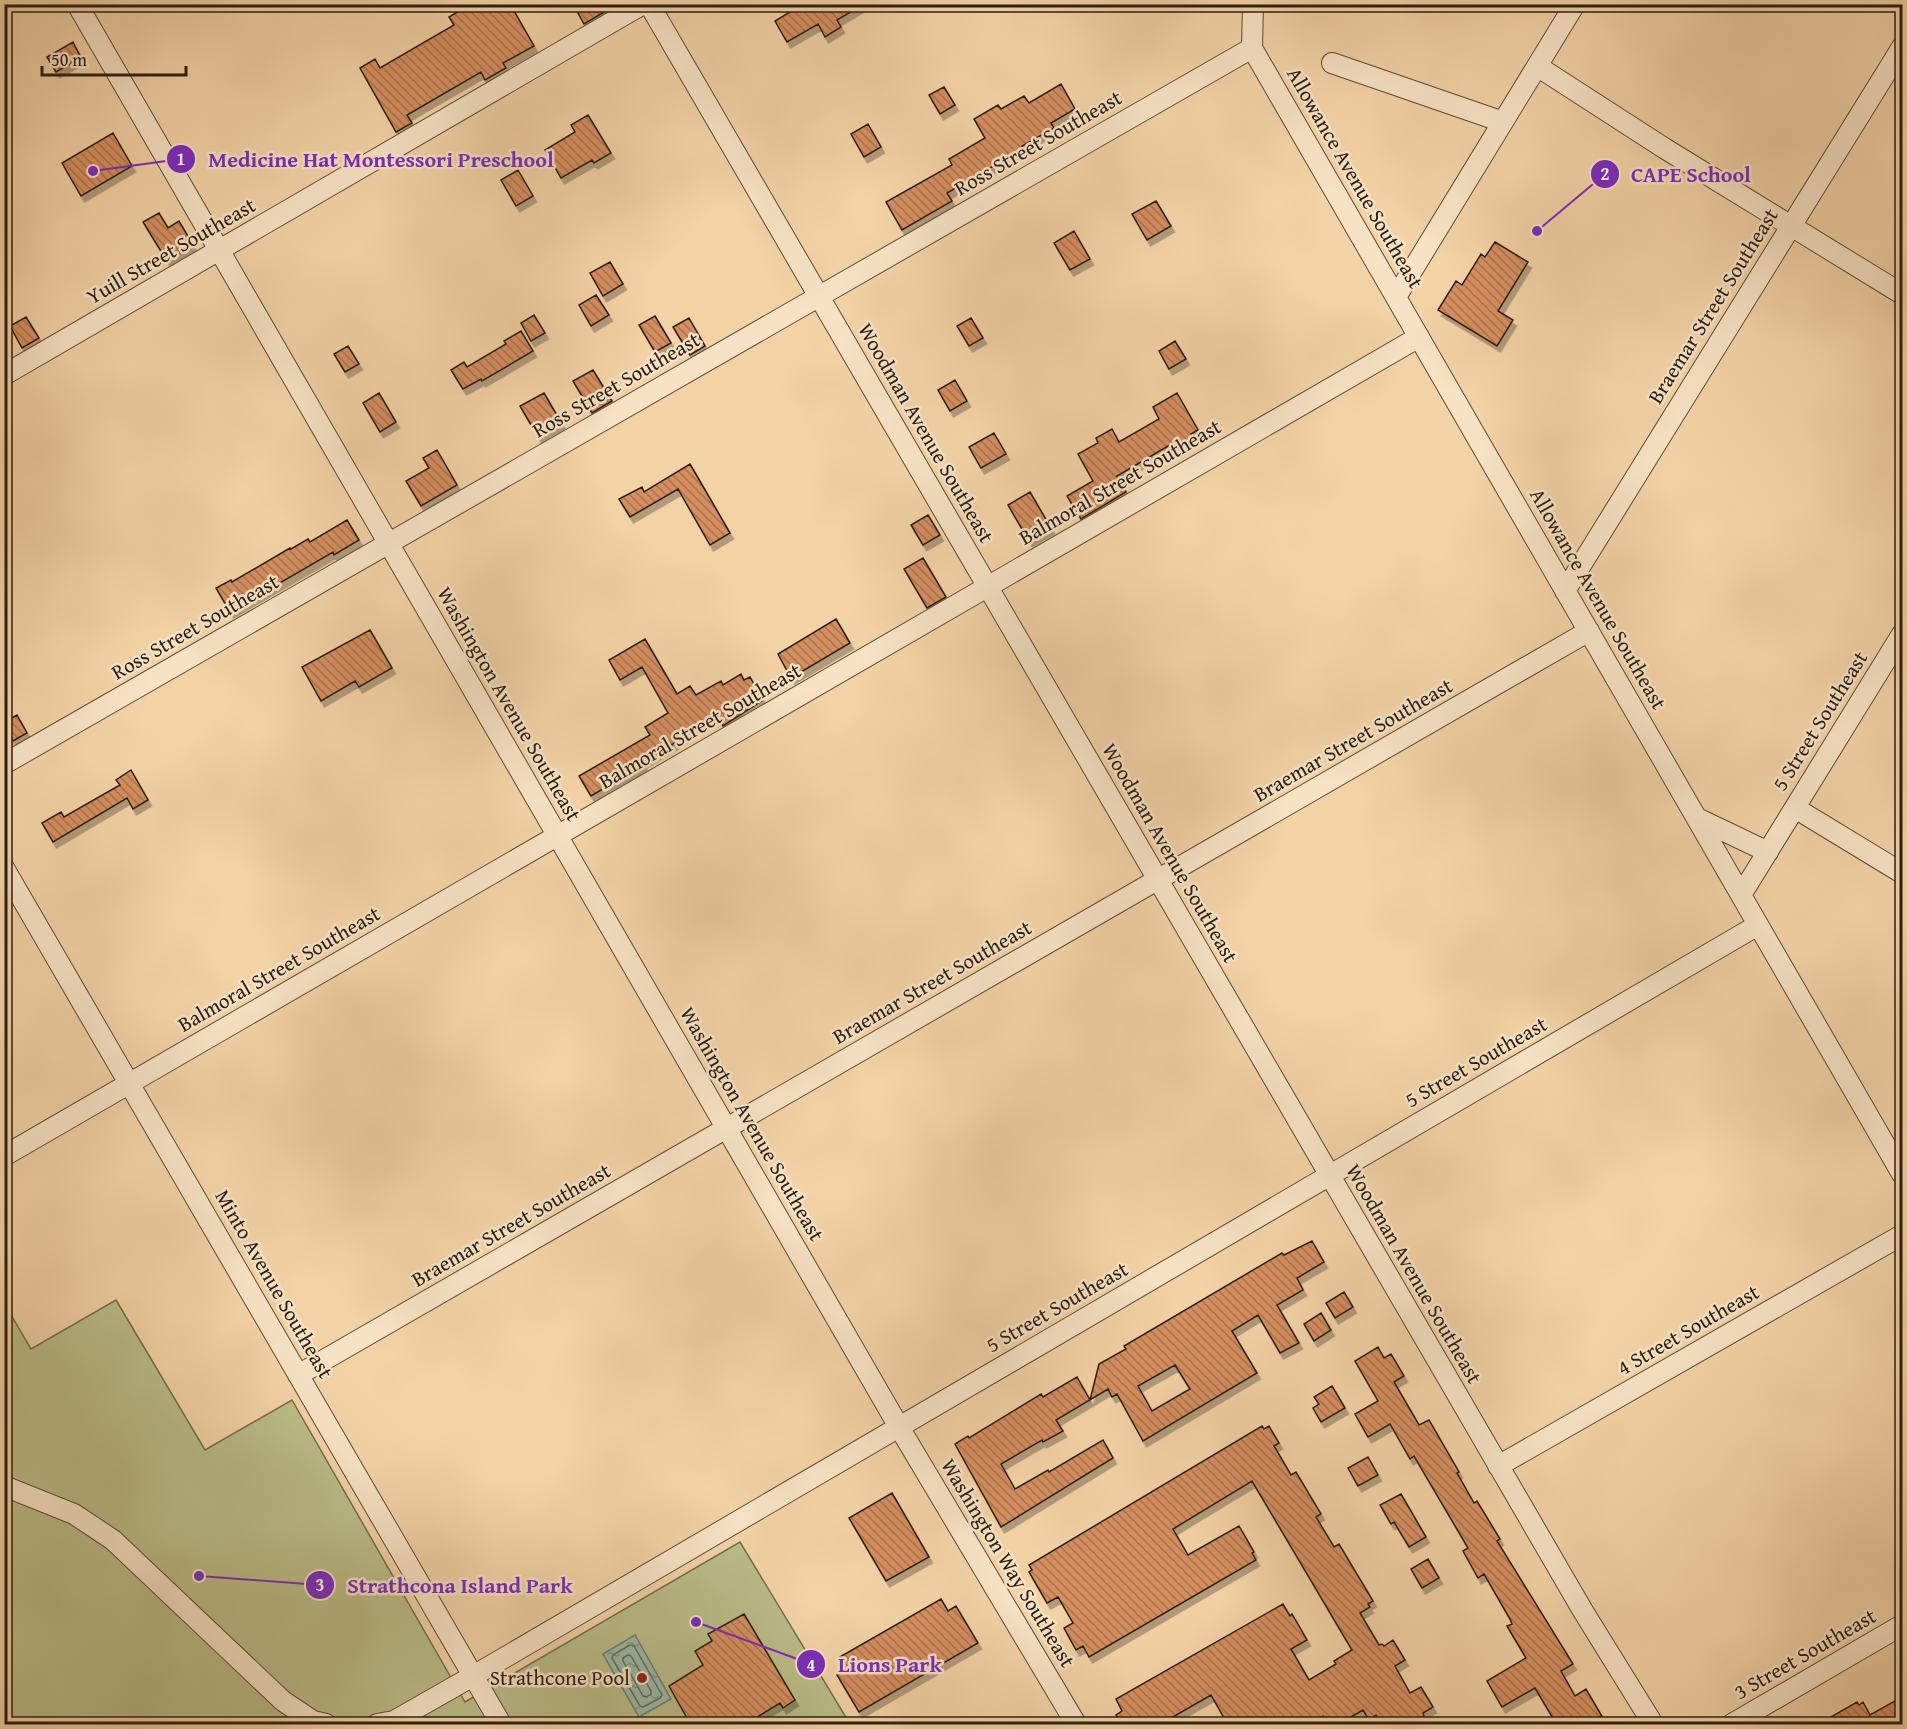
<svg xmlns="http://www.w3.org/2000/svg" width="1907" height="1729" viewBox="0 0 1907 1729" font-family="'Gentium Book Plus',serif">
	<defs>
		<pattern id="water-ripples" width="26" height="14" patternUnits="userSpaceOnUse" patternTransform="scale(1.5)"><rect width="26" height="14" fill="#9bb8a7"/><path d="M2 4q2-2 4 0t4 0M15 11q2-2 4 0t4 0" fill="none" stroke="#7f9587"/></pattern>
		<pattern id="building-back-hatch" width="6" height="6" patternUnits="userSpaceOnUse" patternTransform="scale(1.5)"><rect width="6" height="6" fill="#d58e60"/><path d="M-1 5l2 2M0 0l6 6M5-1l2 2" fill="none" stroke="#ad734e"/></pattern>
		<filter id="shadow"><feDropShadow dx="3.5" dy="6" stdDeviation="0" flood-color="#0004"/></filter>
	</defs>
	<rect width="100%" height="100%" fill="#f3d2a6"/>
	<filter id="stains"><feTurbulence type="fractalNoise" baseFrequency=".00333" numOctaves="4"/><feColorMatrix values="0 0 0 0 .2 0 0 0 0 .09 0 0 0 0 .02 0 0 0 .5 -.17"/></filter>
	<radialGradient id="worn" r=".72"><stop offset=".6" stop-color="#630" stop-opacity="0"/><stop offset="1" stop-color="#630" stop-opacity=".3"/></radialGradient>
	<path fill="#babc87" stroke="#726e4d" stroke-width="1.5" d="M116,1300l89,150 87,-50 173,302 275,-160 110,182h-845l-1,-421 27,46z"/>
	<path fill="url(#water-ripples)" stroke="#6e7b6c" stroke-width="1.5" d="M635,1635l36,64 -32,18 -36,-63z"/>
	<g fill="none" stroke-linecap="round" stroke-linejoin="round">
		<path stroke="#626c5d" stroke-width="1.5" d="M630,1645l4,1 28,49 -2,3 -17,9 -3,-1 -28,-48 1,-3z
			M628,1655l3,1 20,35v3l-4,3 -4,-1 -20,-35v-3z"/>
	</g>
	<path fill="url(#building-back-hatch)" stroke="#2a1f13" stroke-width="1.5" fill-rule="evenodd" filter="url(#shadow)" d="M471,4h39l24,42 -31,17 3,5 -21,12 -4,-8 -74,43 5,8 -16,9 -36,-64 15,-9 5,9 74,-43 -5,-8z
		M573,4h45l-34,20z
		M803,4h61l-27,16 4,7 -16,10 -7,-13 -31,18 -12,-21z
		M73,42l8,16 -25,14 -9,-15z
		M1061,84l14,25 -24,14 3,5 -32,18 1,3 -76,44 5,8 -50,29 -16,-28 66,-37 -3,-6 36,-21 -11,-19 24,-14 3,4 23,-13 5,7z
		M944,87l11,18 -15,9 -11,-19z
		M588,115l23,38 -17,10 -2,-3 -31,18 -16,-28 30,-18 -4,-7z
		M868,124l13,23 -17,10 -13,-23z
		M113,133l19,33 -51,30 -19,-33z
		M518,170l15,26 -17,10 -15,-26z
		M1156,201l15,25 -24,14 -15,-26z
		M159,213l9,15 11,-7 14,24 -26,16 -24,-39z
		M1074,231l16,28 -20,11 -16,-27z
		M1495,242l33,20 -30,49 15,9 -16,26 -59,-36 18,-29 6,4 19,-31 4,3z
		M610,262l13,22 -20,12 -13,-23z
		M596,295l13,20 -18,11 -12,-21z
		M534,315l11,18 -14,8 -10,-18z
		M655,316l16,27 -16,9 -16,-27z
		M26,317l13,21 -17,10 -12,-22z
		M689,318l16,28 -15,9 -17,-28z
		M971,318l12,20 -14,8 -12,-20z
		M521,331l12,20 -51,30 -1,-2 -18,10 -12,-19 13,-8 3,5 39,-23 -2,-3z
		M1175,341l11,18 -17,10 -10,-18z
		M348,346l11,18 -14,8 -11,-18z
		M593,370l19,31 -20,12 -19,-32z
		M955,380l12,21 -17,10 -12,-21z
		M379,393l17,29 -16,10 -17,-29z
		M544,393l18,31 -24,13 -18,-31z
		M1177,393l21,37 -7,4 3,5 -17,11 -4,-7 -56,33 9,16 -45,27 -14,-23 26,-15 -15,-27 20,-11 -2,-5 16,-9 7,13 40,-23 -6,-12z
		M994,433l12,21 -25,14 -12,-21z
		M437,450l20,35 -36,21 -15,-25 23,-13 -6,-10z
		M690,464l40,69 -20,12 -32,-56 -48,28 -11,-18 23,-12 2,5z
		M1030,492l21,36 -22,13 -21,-36z
		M928,515l12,20 -17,10 -12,-20z
		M347,520l12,20 -25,15 -1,-3 -103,60 -14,-24 15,-8 1,2 58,-34 1,1 17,-10 2,3z
		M923,558l23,39 -19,11 -23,-39z
		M836,619l14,24 -59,35 -13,-24z
		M370,630l22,38 -33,19 -4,-6 -34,20 -19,-34z
		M645,639l32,55 13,-8 6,9 25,-14 2,4 18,-11 3,6 6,-3 13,23 -40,26 -7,-12 -40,23 2,4 -35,21 1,3 -53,31 -12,-20 71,-41 -5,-8 23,-14 -26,-46 -22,13 -11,-20z
		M17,715l10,18 -14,8 -9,-14v-5z
		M131,770l17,30 -15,9 -6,-11 -74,44 -11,-19 19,-11 3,5 56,-32 -4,-5z
		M1312,1241l12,21 -27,16 6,12 -26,15 22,38 -19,10 -22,-38 -26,16 25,42 -114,68 -26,-47 -5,3 -4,-8 -52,31 7,11 -20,11 -1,-2 -41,24 14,25 33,-19 1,2 54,-32 10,18 -112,69 -46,-83 13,-8 1,2 72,-44 2,3 34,-20 13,23 9,-36 27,-15 -2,-3 158,-93 2,2zM1175,1365l15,24 -38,22 -14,-25z
		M1344,1292l9,15 -18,11 -9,-15z
		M1321,1313l10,17 -17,11 -10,-17z
		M1378,1347l6,11 7,-4 13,22 -10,6 25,43 10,-5 30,52 -2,1 17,30 3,-2 23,38 -3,2 76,123 -12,7 14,25 11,-7 21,36h-50l-22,-37 -33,19 -15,-26 39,-23 -19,-32 5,-2 -2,-5 -26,-45 -6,4 -15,-27 5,-3 -54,-92 -4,3 -20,-35 -22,13 -13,-23 23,-13 -23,-40z
		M1332,1386l13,22 -24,14 -8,-14 6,-4 -5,-7z
		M1262,1426l2,3 5,-3 10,17 -5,3 17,29 5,-3 25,42 -5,3 18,30 5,-3 34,57 -5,3 2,3 -10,6 19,32 3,-1 2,2 9,-6 12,20 -10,6 15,27 11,-6 12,20 -10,6 1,3 -3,2 4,7h-43l-6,-10 -7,5 -6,-10 -26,15h-5l-4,-8 -4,1 -1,-2 -15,9h-80l-17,-30 -52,30h-37l-6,-10 6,-4 -6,-12 167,-95 7,12 2,-2 15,26 -16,9 18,31 27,-16 -2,-3 18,-11 -100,-169 -79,48 15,26 51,-29 15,26 -2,1 4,7 -167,97 -6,-11 -7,4 -12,-22 9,-5 -15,-26 -11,6 -18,-31 3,-2 -3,-5z
		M1368,1457l10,18 -20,11 -10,-18z
		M892,1493l37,64 -43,24 -37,-63z
		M1401,1494l25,43 -17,10 -15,-25 -3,2 -11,-19z
		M1428,1559l11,19 -17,10 -11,-19z
		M941,1599l7,12 8,-5 22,37 -119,69 -22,-37 8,-5 -7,-12z
		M744,1614l51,86 -12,8 -3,-5 -36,22h-53l-22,-39 34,-21 -8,-14 17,-10 -4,-7z
		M1902,1697v28h-85l40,-23 2,3 4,-3 7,13z"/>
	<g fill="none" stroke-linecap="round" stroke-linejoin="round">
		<defs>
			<path id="street" d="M77,4l822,1423 177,297
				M649,4l934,1607 70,113
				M1252,48l650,1126
				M1252,48l1,-44
				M1332,63l171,59
				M1537,66l127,82 238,146
				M1396,297l179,-293
				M4,375l639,-371
				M1565,591l337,-544
				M4,764l1248,-716
				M1795,808l107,65
				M1697,818l71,34
				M4,868l497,856
				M1741,895l161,-261
				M4,1156l1415,-819
				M298,1375l1291,-744
				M1498,1466l404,-231
				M4,1486l70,28 39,26 170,161 30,20 13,3
				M377,1724l17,-3 79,-45 1285,-751
				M1732,1724l170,-99"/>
		</defs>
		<use href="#street" stroke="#5c4c38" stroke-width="22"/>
		<use href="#street" stroke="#f7e2c5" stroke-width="20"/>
	</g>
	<circle fill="#8f2418" stroke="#f7e2c5" stroke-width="2" cx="642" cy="1678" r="6"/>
	<g text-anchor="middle" stroke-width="5" stroke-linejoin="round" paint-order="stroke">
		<g font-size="21" fill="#2a1f13" stroke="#f7e2c5">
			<text transform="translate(1038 143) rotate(-30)" y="7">Ross Street Southeast</text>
			<text transform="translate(1355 178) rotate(60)" y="7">Allowance Avenue Southeast</text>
			<text transform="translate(171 251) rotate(-30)" y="7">Yuill Street Southeast</text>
			<text transform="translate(1713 306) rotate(-58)" y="7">Braemar Street Southeast</text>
			<text transform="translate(616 385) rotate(-30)" y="7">Ross Street Southeast</text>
			<text transform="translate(926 433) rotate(60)" y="7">Woodman Avenue Southeast</text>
			<text transform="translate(1120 482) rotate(-30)" y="7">Balmoral Street Southeast</text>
			<text transform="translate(1598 599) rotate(60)" y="7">Allowance Avenue Southeast</text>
			<text transform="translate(195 627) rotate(-30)" y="7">Ross Street Southeast</text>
			<text transform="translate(509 704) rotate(60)" y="7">Washington Avenue Southeast</text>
			<text transform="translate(1820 721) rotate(-58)" y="7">5 Street Southeast</text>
			<text transform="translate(700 726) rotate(-30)" y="7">Balmoral Street Southeast</text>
			<text transform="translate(1353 740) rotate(-30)" y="7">Braemar Street Southeast</text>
			<text transform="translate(1170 853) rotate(60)" y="7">Woodman Avenue Southeast</text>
			<text transform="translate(279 969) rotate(-30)" y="7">Balmoral Street Southeast</text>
			<text transform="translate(932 982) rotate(-30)" y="7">Braemar Street Southeast</text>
			<text transform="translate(1476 1062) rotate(-30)" y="7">5 Street Southeast</text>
			<text transform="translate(752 1124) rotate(60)" y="7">Washington Avenue Southeast</text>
			<text transform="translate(511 1225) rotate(-30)" y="7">Braemar Street Southeast</text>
			<text transform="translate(1414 1274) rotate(60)" y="7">Woodman Avenue Southeast</text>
			<text transform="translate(274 1284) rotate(60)" y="7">Minto Avenue Southeast</text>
			<text transform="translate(1057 1307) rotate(-30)" y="7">5 Street Southeast</text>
			<text transform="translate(1688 1330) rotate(-30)" y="7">4 Street Southeast</text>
			<text transform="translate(1008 1563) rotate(59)" y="7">Washington Way Southeast</text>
			<text transform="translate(1805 1654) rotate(-30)" y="7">3 Street Southeast</text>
		</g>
		<g font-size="21" fill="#2a1f13" stroke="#f7e2c5" text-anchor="end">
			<text x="630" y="1685">Strathcone Pool</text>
		</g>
	</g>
	<path fill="none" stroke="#7b2cbf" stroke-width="2" d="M93 171L181 159M1537 231L1605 174M199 1576L320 1585M696 1622L811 1664"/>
	<g fill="#7b2cbf" stroke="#f7e2c5" stroke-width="2">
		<circle cx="93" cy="171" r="6"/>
		<circle cx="1537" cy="231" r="6"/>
		<circle cx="199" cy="1576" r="6"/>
		<circle cx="696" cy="1622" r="6"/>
		<circle cx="181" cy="159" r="15"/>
		<circle cx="1605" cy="174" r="15"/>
		<circle cx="320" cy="1585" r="15"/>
		<circle cx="811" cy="1664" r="15"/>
	</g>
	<g font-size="18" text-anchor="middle" font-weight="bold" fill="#fff">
		<text x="181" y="165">1</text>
		<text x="1605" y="180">2</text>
		<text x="320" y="1591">3</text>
		<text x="811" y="1671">4</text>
	</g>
	<g font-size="22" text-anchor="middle" font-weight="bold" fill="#7b2cbf" stroke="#f7e2c5" stroke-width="5" stroke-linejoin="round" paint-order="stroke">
		<text x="381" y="167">Medicine Hat Montessori Preschool</text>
		<text x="1691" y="182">CAPE School</text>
		<text x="460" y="1593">Strathcona Island Park</text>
		<text x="890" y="1672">Lions Park</text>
	</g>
	<rect width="1907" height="1729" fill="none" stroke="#f3d2a6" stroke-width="24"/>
	<rect x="6" y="6" width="1895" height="1717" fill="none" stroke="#2a1f13" stroke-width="3"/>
	<rect x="12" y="12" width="1883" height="1705" fill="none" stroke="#2a1f13" stroke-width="1.5"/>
	<path d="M42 66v9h144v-9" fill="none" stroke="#2a1f13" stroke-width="3"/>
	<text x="51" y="66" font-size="18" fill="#2a1f13" stroke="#f7e2c5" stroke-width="4.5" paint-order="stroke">50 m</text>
	<rect width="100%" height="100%" filter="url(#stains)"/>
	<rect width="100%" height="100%" fill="url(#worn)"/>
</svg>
